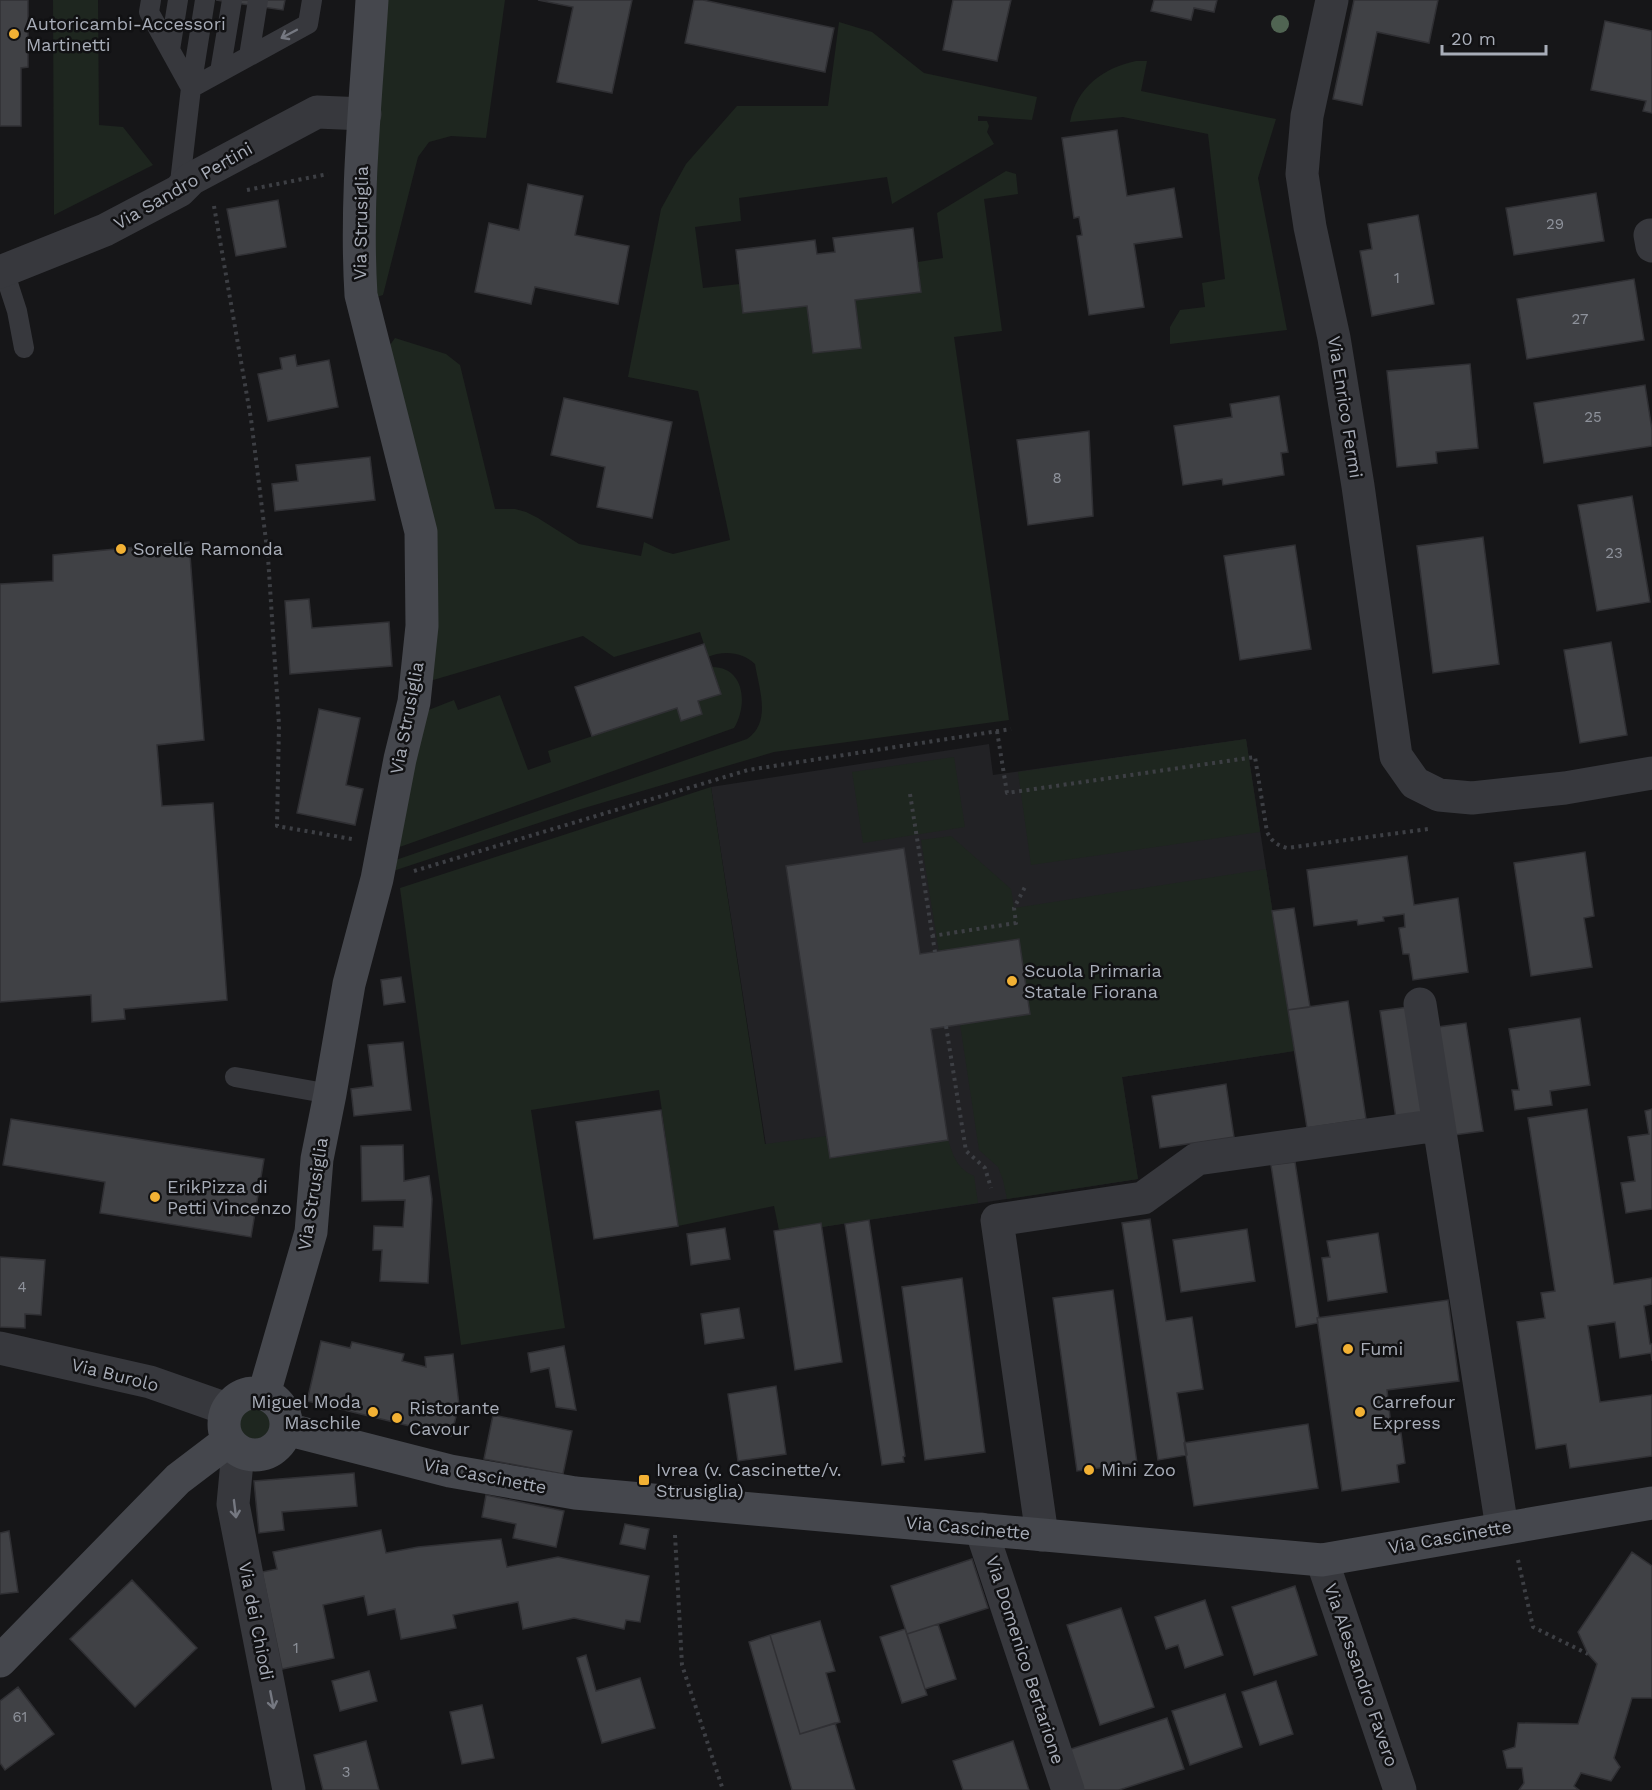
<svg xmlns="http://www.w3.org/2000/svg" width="1652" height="1790" viewBox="0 0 1652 1790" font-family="'Work Sans',sans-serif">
	<rect width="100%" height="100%" fill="#161618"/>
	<path fill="#222225" d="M1246,739l48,312 -172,26 16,102 -316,48 -1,-4 -42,7 -68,-443 278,-43 4,31z"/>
	<path fill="#1e261f" d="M53,0h45l1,125 24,2 30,38 -99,50z
		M383,0h122l-19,138 -35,-2 -22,6 -11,15 -35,138 -10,3z
		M839,22l33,10 52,41 113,24 -5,23 -54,-4v5h9l2,5 -2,6 7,12 -102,60 -5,-27 -148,21 2,23 -46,6 8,61 37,-4 4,29 63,-7 6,47 48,-5 -6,-48 66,-8 -3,-30 25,-4 -6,-45 69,-42 10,3 2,20 -34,5 18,132 -48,6 55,383 -235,32 -193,57 -191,63 -3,-9 360,-124c25,-17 12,-50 8,-75 -12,-12 -32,-14 -47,-7l-8,-25 -86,25 -31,-21 -160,47 -33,-338 5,-7 51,16 14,11 35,144h20l11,3 12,6 41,26 62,12 3,-14 19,9 10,3 57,-14 -32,-149 -70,-14 33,-168 25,-45 51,-58h91z
		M1136,61h11l-6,30 135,28 -18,59 29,152 -117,14v-17l10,-17 25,-3 -3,-24 23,-4 -17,-145 -85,-17 -53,5c7,-35 33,-54 66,-61z
		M712,667c33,0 36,38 22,61l-340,121 32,-138 28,-11 4,10 42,-15 28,75 23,-8 -3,-11 129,-43 4,13 17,-20 23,-8z
		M1246,739l14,93 -229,33 -13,-93z
		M954,757l11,70 -102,16 -11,-71z
		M711,787l54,357 62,-8 4,22 117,-18c5,15 9,29 26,36l4,27 -156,24 -1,-4 -42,7 -5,-24 -96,20 -19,-136 -128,20 34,218 -104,17 -61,-457z
		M951,836l60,53 3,19 252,-39 28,182 -172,26 16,102 -131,20 -4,-19 -5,-13 -19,-17 -19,-126 -21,-72 -18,-112z
		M234 1424a21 21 0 1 1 42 0a21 21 0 1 1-42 0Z"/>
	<path fill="#404145" stroke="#303034" stroke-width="1.5" d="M0,0h28v67l-7,1v58h-21z
		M216,0h69l-2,10z
		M538,0h94l-20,93 -55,-11 16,-75z
		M694,0h9l131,28 -9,44 -140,-29z
		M953,0h58l-14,61 -54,-11z
		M1154,0h63l-3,12 -20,-4 -3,12 -40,-9z
		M1354,0h84l-9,43 -52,-11 -15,73 -29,-6z
		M1605,21l47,10v82l-9,-2 3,-10 -55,-11z
		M1117,130l10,66 47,-8 8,49 -48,7 10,63 -55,8 -12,-79 5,-1 -3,-18 -5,1 -12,-80z
		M528,184l55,12 -8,39 54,11 -11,58 -83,-17 -4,17 -56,-12 14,-69 30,7z
		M1596,193l8,48 -90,14 -8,-47z
		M278,200l8,47 -50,9 -9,-47z
		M1418,215l16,89 -62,12 -12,-65 12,-2 -4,-25z
		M913,228l8,64 -66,8 6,48 -48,5 -6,-47 -64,7 -7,-63 79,-10 2,14 18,-2 -2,-14z
		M1634,279l10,61 -117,19 -10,-60z
		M295,355l2,11 32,-6 9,47 -70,14 -10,-47 24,-5 -2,-11z
		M1470,364l8,84 -42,4 1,11 -40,4 -10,-96z
		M1645,385l7,45v16l-108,17 -10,-60z
		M1279,396l9,56 -7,1 3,22 -61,10 -1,-6 -39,6 -9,-59 58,-9 -2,-13z
		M564,398l108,24 -20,96 -55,-11 8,-40 -54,-12z
		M1089,431l4,85 -65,9 -11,-85z
		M370,457l5,43 -100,11 -3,-27 26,-3 -2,-16z
		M1632,496l18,106 -53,9 -19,-106z
		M1483,537l16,127 -66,9 -16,-127z
		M189,542l15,198 -47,5 5,61 51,-3 14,197 -103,9 1,10 -33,3 -1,-27 -91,7v-418l53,-3v-26z
		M1295,545l16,104 -71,11 -16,-104z
		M309,599l3,29 77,-6 3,44 -102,8 -5,-73z
		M1611,642l16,93 -47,8 -16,-93z
		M704,644l17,50 -23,7 4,13 -21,7 -4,-13 -85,28 -17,-49z
		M319,709l41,9 -14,67 17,4 -8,36 -58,-12z
		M904,848l16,106 99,-15 11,75 -99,15 17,111 -118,18 -44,-292z
		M1585,852l9,64 -10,2 8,49 -61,9 -17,-113z
		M1407,856l7,49 44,-7 10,74 -55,8 -4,-26h-6l-4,-26 6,-1 -1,-13 -21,3 1,4 -26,4 -1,-5 -43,6 -7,-56z
		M1294,908l16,99 -22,3 -16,-99z
		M401,977l4,25 -21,3 -3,-25z
		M1348,1001l18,118 -59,9 -19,-118z
		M1408,1007l17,107 -29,5 -16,-108z
		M1580,1018l10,67 -40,6 2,14 -37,5 -3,-20h7l-10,-61z
		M1466,1023l17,108 -29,4 -16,-108z
		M403,1042l8,68 -57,6 -3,-27 22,-3 -5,-41z
		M1226,1084l8,53 -74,11 -8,-52z
		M1587,1109l27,175 38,-6v26l-8,2 6,38h2v17l-1,-8 -31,5 -5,-36 -27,4 12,76 52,-7v61l-82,12 -4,-24 -30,5 -19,-127 28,-4 -4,-25 14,-2 -27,-173z
		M1652,1109v100l-26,4 -5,-30 14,-2 -7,-44 21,-3 -4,-23z
		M661,1110l17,116 -84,13 -18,-117z
		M11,1119l253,40 -13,78 -151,-24 5,-31 -102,-17z
		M403,1145l1,36 25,-5 3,23 -4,84 -48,-2 2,-31h-9l1,-24 29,1 2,-27 -43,1 -1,-55z
		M1295,1162l24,156h-2l1,5 -22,4 -25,-162z
		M1150,1219l16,102 26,-4 11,72 -26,4 10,62 -29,5 -36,-237z
		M869,1220l36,236 -2,1 1,5 -22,3 -37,-241z
		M821,1223l21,139 -47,8 -21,-139z
		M725,1228l5,31 -39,6 -4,-31z
		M1247,1229l8,52 -74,11 -8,-52z
		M1378,1233l9,59 -59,9 -6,-43 8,-1 -3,-16z
		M0,1257l45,3 -4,55 -16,-1v14l-25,-1z
		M962,1278l23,174 -60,8 -23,-173z
		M1113,1290l24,173 -60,8 -24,-173z
		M1448,1300l11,81 -72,9 5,44 9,-1 4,30 -8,2 2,17 -57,9 -25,-173z
		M739,1308l5,30 -39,6 -4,-30z
		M321,1341l29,7 2,-6 52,12 -2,7 24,6 -1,-10 28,-3 6,51 -8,31 -144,-35z
		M564,1346l12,64 -20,-3 -7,-39 -18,4 -3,-19z
		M776,1386l10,68 -48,7 -10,-67z
		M493,1415l79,16 -9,43 -79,-15z
		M1308,1424l10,64 -124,18 -10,-63z
		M354,1473l3,33 -75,6 2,18 -25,3 -5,-52z
		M486,1495l78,16 -8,36 -43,-9 3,-14 -34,-7z
		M625,1524l24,5 -4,20 -25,-5z
		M381,1530l5,23 32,-6 83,-8 6,28 51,-10 91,19 -9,46 -14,-2 -2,9 -50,-11 -51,11 -5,-27 -65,13 3,13 -55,11 -6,-30 -27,6 -4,-19 -41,9 11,53 -52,11 -20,-97 15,-3 -4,-17z
		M9,1531l9,61 -18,2v-61z
		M1632,1552l20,14v132h-20l-18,60 6,9 -9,14 -30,-8 -7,13 5,4h-60l5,-7 -2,-15h-15l-4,-17 12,-4 3,-24 60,1 19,-60 -9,-10 -10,-22z
		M972,1559l16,49 -81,26 -16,-48z
		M132,1580l65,68 -62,59 -65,-68z
		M1295,1586l22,69 -63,20 -22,-68z
		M1205,1600l18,55 -38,13 -7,-23 -12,4 -11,-32z
		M1121,1608l33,99 -54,18 -33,-100z
		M820,1621l15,50 -9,2 14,49 -40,12 -30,-99z
		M938,1624l18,55 -31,10 -18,-55z
		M905,1629l22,66 -25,8 -22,-66z
		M770,1635l30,99 35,-11 20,67h-63l-43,-148z
		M586,1655l10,36 44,-13 15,50 -53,15 -25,-85z
		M369,1671l8,30 -37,10 -8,-30z
		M1276,1681l17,53 -33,11 -18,-53z
		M18,1687l36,47 -49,36 -5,-7v-62z
		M1225,1694l17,53 -52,18 -18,-54z
		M482,1705l12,53 -32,6 -12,-52z
		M1167,1718l17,51 -65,21h-41l-13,-39z
		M366,1741l13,49h-56l-9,-35z
		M1013,1741l16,49h-66l-10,-29z"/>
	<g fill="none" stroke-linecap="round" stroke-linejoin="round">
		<path stroke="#3d3f44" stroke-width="4" stroke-dasharray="3 4.5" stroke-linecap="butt" d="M247,190l81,-16
			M214,206l37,213 17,138 11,168 -2,101 75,13
			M997,731l10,62 248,-36 12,75c5,10 10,13 20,16l141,-19
			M910,794l25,158
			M414,871l334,-101 263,-41
			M932,936l84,-13 -2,-15 11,-21
			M946,1026l20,125 19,17 6,20
			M675,1535l7,130 41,125
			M1518,1560l15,67 55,27"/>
		<path stroke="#37383d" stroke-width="20" d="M151,0l-2,12 42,76 117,-64 4,-24
			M170,50l8,-50
			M249,56l9,-56
			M220,72l12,-72
			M179,191l12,-103 14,-88
			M4,271l13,40 7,37
			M235,1077l95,17"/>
		<path stroke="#37383d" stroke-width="33" d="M1332,0l-25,116 -5,58 8,53 24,111 24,148 38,270 19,27 24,12 33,3 93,-10 87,-15
			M1650,235l2,11
			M0,272l105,-42 74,-39 12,-12 126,-67 48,2
			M1420,1004l82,524
			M0,1348l150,34 77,27
			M238,1451l-5,53 56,286
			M981,1529l87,261
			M1042,1535l-45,-315 146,-22 54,-39 242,-34
			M1322,1560l78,230"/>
		<path stroke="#45474d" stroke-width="33" d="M224 1424a31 31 0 1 1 62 0a31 31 0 1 1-62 0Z
			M264,1394l47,-162 6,-73 13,-65 19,-110 28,-105 23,-120 14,-57 8,-76 -1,-94 -60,-237c-6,-97 5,-197 11,-295
			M286,1429l164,42 125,22 747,67 330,-57
			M0,1661l178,-182 50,-38"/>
	</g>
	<circle fill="#506452" cx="1280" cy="24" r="9"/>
	<defs><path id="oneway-shaft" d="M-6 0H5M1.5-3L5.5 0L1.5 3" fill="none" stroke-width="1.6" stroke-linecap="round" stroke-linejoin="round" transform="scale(1.5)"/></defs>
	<g stroke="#757881">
		<use href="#oneway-shaft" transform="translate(289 34) rotate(152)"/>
		<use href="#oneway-shaft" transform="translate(235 1509) rotate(83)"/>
		<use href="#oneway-shaft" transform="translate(272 1700) rotate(79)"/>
	</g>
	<g fill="#f2b134" stroke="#111113" stroke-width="2">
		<circle cx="14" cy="34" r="6"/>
		<circle cx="121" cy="549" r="6"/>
		<circle cx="1012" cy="981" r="6"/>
		<circle cx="155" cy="1197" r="6"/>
		<circle cx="1348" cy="1349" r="6"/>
		<circle cx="373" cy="1412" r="6"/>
		<circle cx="1360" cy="1412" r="6"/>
		<circle cx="397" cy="1418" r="6"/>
		<circle cx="1089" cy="1470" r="6"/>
		<rect x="638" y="1474" width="12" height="12" rx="3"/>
	</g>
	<g text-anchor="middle" stroke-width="5" stroke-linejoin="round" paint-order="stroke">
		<g font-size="15" fill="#8e929b">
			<text x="1555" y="229">29</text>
			<text x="1397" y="283">1</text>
			<text x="1580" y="324">27</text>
			<text x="1593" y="422">25</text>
			<text x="1057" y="483">8</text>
			<text x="1614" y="558">23</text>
			<text x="22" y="1292">4</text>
			<text x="296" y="1653">1</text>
			<text x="20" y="1722">61</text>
			<text x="346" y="1777">3</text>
		</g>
		<g font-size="18" fill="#a8adb8" stroke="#111113" text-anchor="start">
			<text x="26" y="30">Autoricambi-Accessori<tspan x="26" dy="21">Martinetti</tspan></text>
			<text x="133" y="555">Sorelle Ramonda</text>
			<text x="1024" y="977">Scuola Primaria<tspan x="1024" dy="21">Statale Fiorana</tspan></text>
			<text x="167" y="1193">ErikPizza di<tspan x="167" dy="21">Petti Vincenzo</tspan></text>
			<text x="1360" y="1355">Fumi</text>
			<text x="361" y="1408" text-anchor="end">Miguel Moda<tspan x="361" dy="21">Maschile</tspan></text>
			<text x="1372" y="1408">Carrefour<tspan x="1372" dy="21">Express</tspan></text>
			<text x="409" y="1414">Ristorante<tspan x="409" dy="21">Cavour</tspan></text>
			<text x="656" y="1476">Ivrea (v. Cascinette/v.<tspan x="656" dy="21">Strusiglia)</tspan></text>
			<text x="1101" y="1476">Mini Zoo</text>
		</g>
		<g font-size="18" fill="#a8adb8" stroke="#111113">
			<text transform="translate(183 186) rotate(-30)" y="6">Via Sandro Pertini</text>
			<text transform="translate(361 223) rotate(-89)" y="6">Via Strusiglia</text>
			<text transform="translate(1345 407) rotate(81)" y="6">Via Enrico Fermi</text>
			<text transform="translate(407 718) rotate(-79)" y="6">Via Strusiglia</text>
			<text transform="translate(313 1194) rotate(-81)" y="6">Via Strusiglia</text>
			<text transform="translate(115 1375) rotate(14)" y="6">Via Burolo</text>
			<text transform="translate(485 1476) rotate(11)" y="6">Via Cascinette</text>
			<text transform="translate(968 1528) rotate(5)" y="6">Via Cascinette</text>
			<text transform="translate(1450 1537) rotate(-10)" y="6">Via Cascinette</text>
			<text transform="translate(256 1621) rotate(79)" y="6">Via dei Chiodi</text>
			<text transform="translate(1025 1660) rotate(72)" y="6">Via Domenico Bertarione</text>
			<text transform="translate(1361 1675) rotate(71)" y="6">Via Alessandro Favero</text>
		</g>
	</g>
	<path d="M1442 45v9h104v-9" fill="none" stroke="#a8adb8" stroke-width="3"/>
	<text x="1451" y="45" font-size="18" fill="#a8adb8" stroke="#111113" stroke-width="4.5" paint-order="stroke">20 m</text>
</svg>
